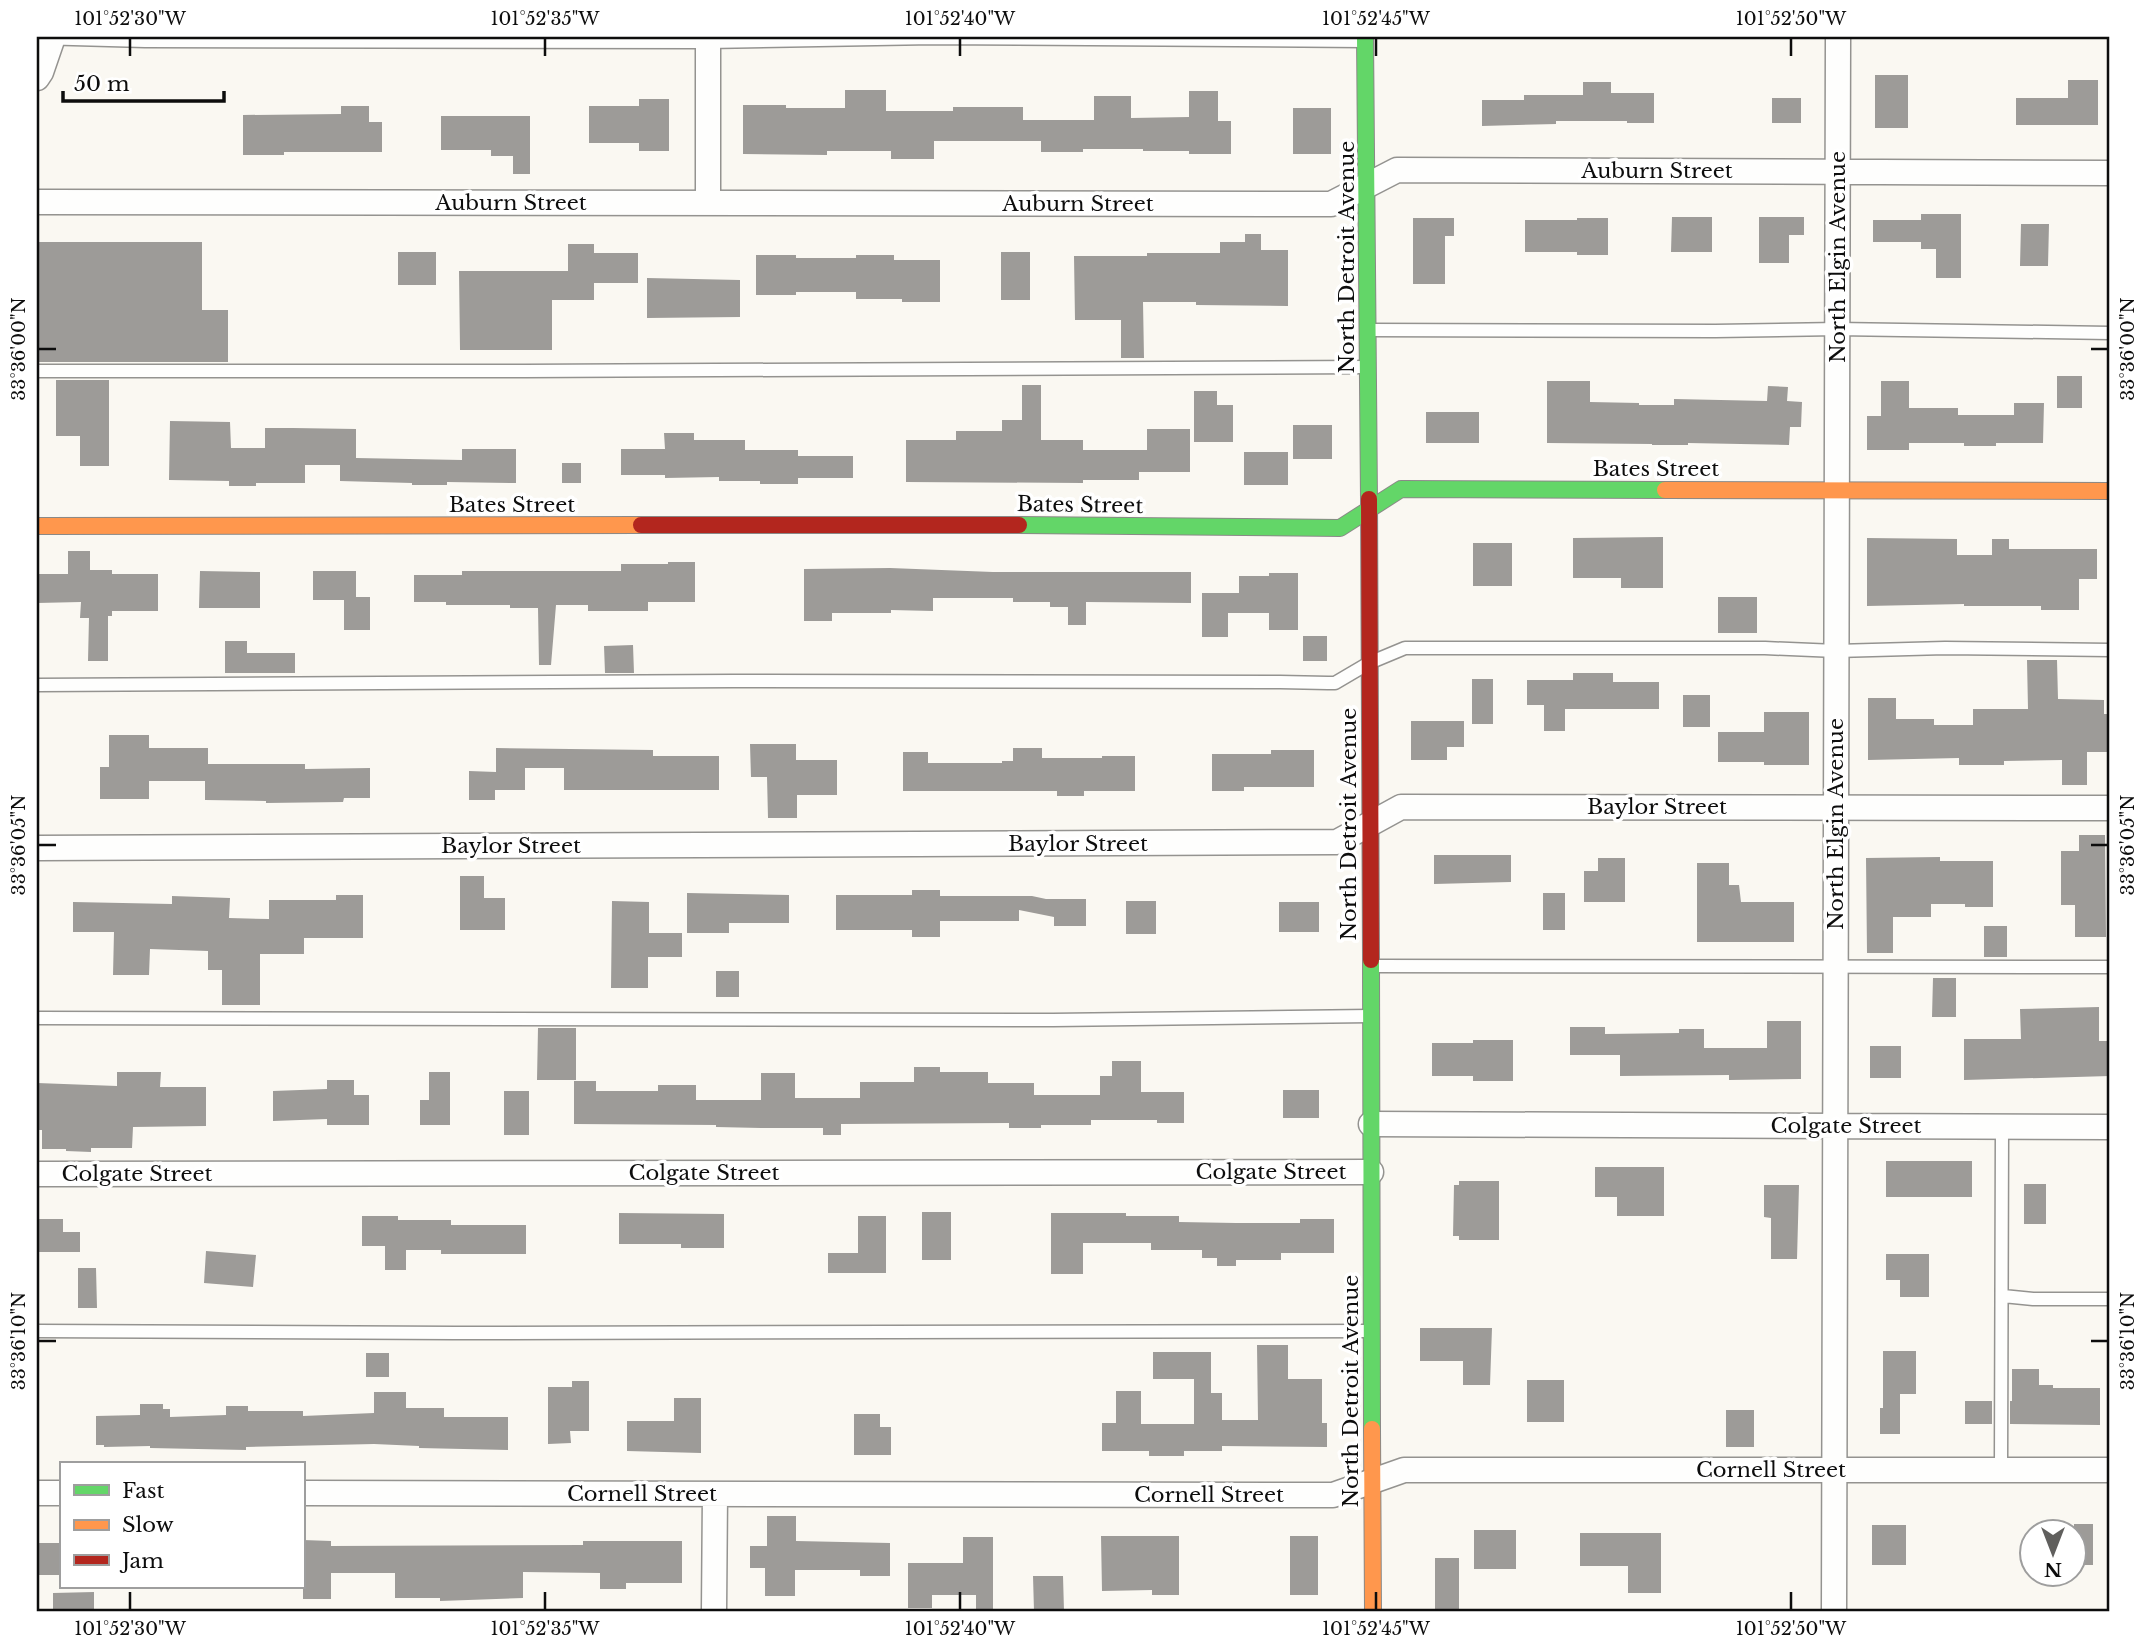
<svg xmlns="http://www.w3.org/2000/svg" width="2147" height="1648" viewBox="0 0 2147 1648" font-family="'Libre Baskerville',serif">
	<rect width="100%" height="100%" fill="#faf8f2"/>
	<path fill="#9d9b98" d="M1875,75h33v53h-33z
		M2068,80h30v45h-82v-27h52z
		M1583,82h28v11h43v30h-27v-2h-71v3l-74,2v-26h42v-5h59z
		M845,90h41v21h67v-4h70v13h71v-24h37v22l58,-1v-26h29v30h13v33h-42v-3h-46v-2h-60v3h-42v-11h-107v18h-43v-8h-64v4l-84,-1v-49h43v3h59z
		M1772,98h29v25h-29z
		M639,99h30v52h-30v-8h-50v-37h50z
		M341,106h28v16h13v30h-98v3h-41v-40l98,-1z
		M1293,108h38v46h-38z
		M441,116h89v58h-17v-18h-22v-6h-50z
		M1921,214h40v64h-25v-29h-15v-7h-48v-22h48z
		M1672,217h40v35h-41z
		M1759,217h45v18h-15v28h-30z
		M1413,218h41v18h-9v48h-32z
		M1577,218h31v37h-31v-3h-52v-32h52z
		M2021,224h28l-1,42h-28z
		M1245,234h16v16h27v56l-92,-1v-3h-53l1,56h-23v-38h-46l-1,-64h73v-3h73v-11h25z
		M38,242h164v68h26v52h-191z
		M568,244h26v9h44v30h-44v17h-42v50h-92l-1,-79h109z
		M398,252h38v33h-38z
		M1001,252h29v48h-29z
		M756,255h40v3h60v-3h38v5h46v42h-38v-3h-46v-7h-60v3h-40z
		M647,278l93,2v37l-93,1z
		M2057,376h25v32h-25z
		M56,380h53v86h-29v-30h-24z
		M1547,381h43v21l49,1v2h35v-6l93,2 1,-15 20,1 -1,14 15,1 -1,25h-11l-1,18 -101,-2v2h-36v-1l-105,-1z
		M1881,381h28v27h49v7h56v-12h30l-1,40h-47v3h-32v-3h-55v7h-42v-34h14z
		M1022,385h19v55h42v10h64v-21h43v43h-51v8h-56v3l-177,-1v-42h50v-9h46v-11h20z
		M1194,391h23v14h16v37h-39z
		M1426,412h53v31h-53z
		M170,421l60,1 1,26h34v-20h28l63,1v29l106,2v-11h54v34l-69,-1v3h-35v-2l-72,-2v-16h-35v18h-49v3h-27v-5l-60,-1z
		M1293,425h39v34h-39z
		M664,433h30v7h51v10h53v6h55v22h-55v6h-38v-3h-41v-4l-54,1v-3h-44v-26h44z
		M1244,452h44v33h-44z
		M562,463h19v20h-19z
		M1663,537v51h-42v-10h-48v-40z
		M1867,538l90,1v16h35v-16h17v10h88v30h-18v31h-38v-4h-77v-2l-97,2z
		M1473,543h39v43h-39z
		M68,551h22v19h22v4h46v37h-46v5h-4v45h-20l1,-43h-9l1,-16 -44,1v-29h31z
		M668,562h27v40h-47v9h-60v-6h-32l-5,60h-12l-1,-57h-28v-3h-64v-3h-32v-27h48v-4h159v-7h47z
		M890,568l103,4h198v31l-105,-1v23h-18v-18h-18v-5h-37v-4h-80v13l-42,-1v3h-59v8h-28v-52z
		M200,571l60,1v36h-61z
		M313,571h43v26h14v33h-26v-30h-31z
		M1269,573h29v57h-29v-17h-41v24h-26v-44h37v-17h30z
		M1718,597h39v36h-39z
		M1303,636h24v25h-24z
		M225,641h22v12h48v20h-70z
		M633,645l1,28h-29l-1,-27z
		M2027,660h30l1,39 46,1v14h6v38h-23v33h-25v-25l-58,1v4h-45v-7l-91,2v-62h28v21h38v6h39v-16h55z
		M1573,673h40v9h46v27h-94v22h-21v-26h-17v-25h46z
		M1472,679h21v45h-21z
		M1683,695h27v32h-27z
		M1764,712h45v53h-45v-3h-46v-30h46z
		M1411,721h53v26h-17v13h-36z
		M109,735h40v13h59v16h97v5l65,-1v30h-26l-1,4 -77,1v-2l-61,-1v-19h-56v18h-49v-32h9z
		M750,744h46v16h41v35h-40v23h-29l-1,-41h-16z
		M496,748l157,2v6h66v34h-155v-22h-39v22h-30v10h-26v-29l27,1z
		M1013,748h29v10h60v-2h33v35h-51v5h-27v-5h-154v-39h25v11h74v-2h11z
		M1271,750h43v37h-70v4h-32v-37h59z
		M2079,835h26l1,102h-31v-32h-14v-54h18z
		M1434,855h77v27l-77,2z
		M1940,857v4h53v46h-28v-3h-34v13h-38v36h-26l-1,-95z
		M1598,858h27v44h-41v-31h14z
		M1697,863h32v22h10l2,17h53v40h-97z
		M460,876h24v22h21v32h-45z
		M912,890h28v6h92l14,3h40v27h-32v-9l-35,-7v11h-79v16h-28v-7h-76v-35h76z
		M687,893l102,2v28h-60v10h-42z
		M1543,893h22v37h-22z
		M336,895h27v43h-59v16h-44v51h-38v-35h-14v-19l-58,-2 -1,26h-36l1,-43h-41v-30l99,2v-8l58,2 -1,20 40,1v-19h67z
		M612,901l37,1v31h33v24h-34v31h-37z
		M1126,901h30v33h-30z
		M1279,902h40v30h-40z
		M1984,926h23v31h-23z
		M716,971h23v26h-23z
		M1933,978h23v39h-24z
		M2099,1007v34h11v35l-146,4v-41h57l-1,-30z
		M1767,1021h34v58l-72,1v-5l-109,1v-21h-50v-28h35v7l74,-1v-4h25v19h63z
		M538,1028h38v52h-39z
		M1473,1040h40v41h-40v-5h-41v-33h41z
		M1870,1046h31v32h-31z
		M1112,1061h29v31h43v31h-27v-3h-66v5h-50v3h-32v-5l-168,1v11h-18v-7h-62l-45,-1v-2l-142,-1v-43h22v10h62v-6h38v15h65v-27h34v25h65v-16h54v-15h26v5h48v11h46v12h66v-19h12z
		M117,1072h44l-1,15h46v39l-73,1 -1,21h-41v4l-25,-1v-2h-24v-19h-5v-47l80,3z
		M429,1072h21v53h-30v-25h9z
		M327,1080h27v15h15v30h-42v-6l-54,2v-30l54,-2z
		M1283,1090h36v28h-36z
		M504,1091h25v44h-25z
		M1886,1161h86v36h-86z
		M1595,1167h69v49h-47v-19h-22z
		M1459,1181h40v59h-40v-4h-6l1,-51h5z
		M2024,1184h22v40h-22z
		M1764,1185h35l-2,74h-26v-41l-7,-1z
		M922,1212h29v48h-29z
		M619,1213l105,1v34h-43v-4h-62z
		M1051,1213h75v3h53v6l57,1h64v-4h34v34h-53v7h-45v6h-19v-8h-15v-8h-51v-7h-68v31h-32z
		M362,1216h36v4h53v5h75v29h-85v-4h-35v20h-21v-24h-23z
		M858,1216h28v57h-58v-20h30z
		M37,1219h26v13h17v20h-43z
		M206,1251l50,4 -3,32 -49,-4z
		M1886,1254h43v43h-29v-17h-14z
		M78,1268h18l1,40h-19z
		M1420,1328h72l-2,57h-27v-24h-43z
		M1257,1345h31v34h34v44h5v24l-105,-1v5h-38v5h-35v-5h-47v-28h14v-32h25v33h53v-45h-41v-27h58v41h11v27h36z
		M1883,1351h33v43h-16v40h-20v-26h3z
		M366,1353h23v24h-23z
		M2012,1369h27v16h14v3h47v37l-90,-1v-23h2z
		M1527,1380h37v42h-37z
		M572,1381h17v50h-19l1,12 -23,1v-57h24z
		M374,1392h32v16h38v9h64v33l-89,-2v-2l-45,-2 -128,3v3l-96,-2v-2l-46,1v-2h-8v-29l44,-1v-11h23v5h7v8l56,-2v-9h22v5h55v5l71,-3z
		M674,1398h27v55l-74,-2v-30h47z
		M1965,1401h27v23h-27z
		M1726,1410h28v37h-28z
		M854,1414h26v13h11v28h-37z
		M767,1516h29v25l94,2v33h-30v-6h-65v26h-30v-28h-15v-22h17z
		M2074,1524h19v41h-19z
		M1872,1525h34v40h-34z
		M1474,1530h42v39h-42z
		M1580,1533h81v60h-33v-27h-48z
		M1101,1536h78v59h-27v-5l-50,1z
		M1290,1536h28v59h-28z
		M963,1537h30v74h-17v-16h-44v13h-24v-45h55z
		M303,1540l28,1v5l252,-1v-4h99v42h-56v6h-26v-16l-77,-1v26l-83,3v-3h-45v-25h-64v26h-28z
		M37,1543h24v32h-24z
		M1435,1558h24v52h-24z
		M1033,1576h30l1,35h-30z
		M94,1592v19h-41v-18z"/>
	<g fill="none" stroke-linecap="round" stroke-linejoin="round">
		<defs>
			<path id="lane" d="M37,38l108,3 563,1 225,-4 432,3
				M1369,330l346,1 122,-2 273,4
				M37,371h488l843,-4
				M37,685l696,-4 547,1 48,1h7l34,-20 36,-15h360l71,3 109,-3 165,2
				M1372,966l738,1
				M37,1018l1016,2 318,-4
				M2003,1296l30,3h77
				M37,1331l417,2 918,-2
				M2001,1470l1,-343"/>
			<path id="street" d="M708,37v166
				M37,78l4,-6 12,-35
				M37,202l1294,2 66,-34 713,3
				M37,848l1300,-6 64,-35 709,1
				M1371,1124l739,3
				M37,1174l1334,-2
				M37,1493h24
				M303,1493l1030,2 71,-25h706
				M714,1611l1,-117
				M1834,1611l4,-1574"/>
			<path id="fast" d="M1365,37l4,462
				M1019,525l321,3 61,-39 264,1
				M1371,960l1,469"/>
			<path id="slow" d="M1665,490l445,1
				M37,526l604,-1
				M1372,1429l1,182"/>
			<path id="jam" d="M1369,499l2,461
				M641,525h378"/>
		</defs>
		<use href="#lane" stroke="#949390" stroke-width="15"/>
		<use href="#street" stroke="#949390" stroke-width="27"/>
		<use href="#fast" stroke="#8a8987" stroke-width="18"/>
		<use href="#slow" stroke="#8a8987" stroke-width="18"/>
		<use href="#jam" stroke="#8a8987" stroke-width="18"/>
		<use href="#lane" stroke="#fefefd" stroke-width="12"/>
		<use href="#street" stroke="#fefefd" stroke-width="24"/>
		<use href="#fast" stroke="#63d668" stroke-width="16"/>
		<use href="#slow" stroke="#ff974d" stroke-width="16"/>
		<use href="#jam" stroke="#b3261e" stroke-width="16"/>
	</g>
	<path fill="none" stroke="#0d0d0d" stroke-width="2.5" d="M130,38v18M545,38v18M960,38v18M1376,38v18M1791,38v18M38,349h18M2091,349h17M38,845h18M2091,845h17M38,1341h18M2091,1341h17M130,1592v18M545,1592v18M960,1592v18M1376,1592v18M1791,1592v18"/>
	<g text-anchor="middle" stroke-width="7" stroke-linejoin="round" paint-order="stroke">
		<g font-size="21" fill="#0d0d0d" stroke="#fff">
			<text x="1657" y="178">Auburn Street</text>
			<text x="511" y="210">Auburn Street</text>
			<text x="1078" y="211">Auburn Street</text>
			<text transform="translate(1347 257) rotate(-90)" y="7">North Detroit Avenue</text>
			<text transform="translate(1838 257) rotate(-90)" y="7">North Elgin Avenue</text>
			<text x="1656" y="476">Bates Street</text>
			<text x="512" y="512">Bates Street</text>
			<text transform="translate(1080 505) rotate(1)" y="7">Bates Street</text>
			<text x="1657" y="814">Baylor Street</text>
			<text transform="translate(1349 824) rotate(-90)" y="7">North Detroit Avenue</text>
			<text transform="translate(1836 824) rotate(-90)" y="7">North Elgin Avenue</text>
			<text x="1078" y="851">Baylor Street</text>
			<text x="511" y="853">Baylor Street</text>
			<text x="1846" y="1133">Colgate Street</text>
			<text x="1271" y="1179">Colgate Street</text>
			<text x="704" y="1180">Colgate Street</text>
			<text x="137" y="1181">Colgate Street</text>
			<text transform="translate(1351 1391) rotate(-90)" y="7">North Detroit Avenue</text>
			<text x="1771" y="1477">Cornell Street</text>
			<text x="642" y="1501">Cornell Street</text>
			<text x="1209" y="1502">Cornell Street</text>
		</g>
	</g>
	<rect width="2147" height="1648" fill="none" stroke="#ffffff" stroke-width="77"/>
	<rect x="60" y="1462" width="245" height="126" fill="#ffffff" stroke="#9e9e9e" stroke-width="2"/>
	<rect x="74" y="1485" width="35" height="10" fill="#63d668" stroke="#9e9e9e" stroke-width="2"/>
	<text x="122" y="1498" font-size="21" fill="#0d0d0d">Fast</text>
	<rect x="74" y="1520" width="35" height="10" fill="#ff974d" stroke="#9e9e9e" stroke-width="2"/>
	<text x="122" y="1532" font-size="21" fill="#0d0d0d">Slow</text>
	<rect x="74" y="1555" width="35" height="10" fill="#b3261e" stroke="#9e9e9e" stroke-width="2"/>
	<text x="122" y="1568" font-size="21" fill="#0d0d0d">Jam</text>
	<g transform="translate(2053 1553) rotate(180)"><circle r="33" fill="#ffffff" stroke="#9e9e9e" stroke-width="2"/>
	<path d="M0-5L12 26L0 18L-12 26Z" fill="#605f5d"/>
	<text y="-10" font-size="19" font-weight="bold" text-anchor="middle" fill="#0d0d0d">N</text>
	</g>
	<path d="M63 91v10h161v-10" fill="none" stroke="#0d0d0d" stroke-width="3.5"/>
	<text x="74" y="91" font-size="21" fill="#0d0d0d" stroke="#ffffff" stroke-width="5" paint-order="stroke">50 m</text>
	<rect x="38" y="38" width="2070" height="1572" fill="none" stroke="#0d0d0d" stroke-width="2.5"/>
	<g font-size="18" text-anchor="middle" fill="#0d0d0d">
		<text x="130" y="25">101°52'30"W</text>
		<text x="545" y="25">101°52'35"W</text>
		<text x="960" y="25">101°52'40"W</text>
		<text x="1376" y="25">101°52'45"W</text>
		<text x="1791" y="25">101°52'50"W</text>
		<text transform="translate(2128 349) rotate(-90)" y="6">33°36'00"N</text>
		<text transform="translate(19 349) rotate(-90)" y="6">33°36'00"N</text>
		<text transform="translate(2128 845) rotate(-90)" y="6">33°36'05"N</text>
		<text transform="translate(19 845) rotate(-90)" y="6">33°36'05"N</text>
		<text transform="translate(2128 1341) rotate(-90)" y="6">33°36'10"N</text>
		<text transform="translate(19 1341) rotate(-90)" y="6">33°36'10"N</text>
		<text x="130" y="1635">101°52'30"W</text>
		<text x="545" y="1635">101°52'35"W</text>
		<text x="960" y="1635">101°52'40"W</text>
		<text x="1376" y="1635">101°52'45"W</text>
		<text x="1791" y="1635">101°52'50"W</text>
	</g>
</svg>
